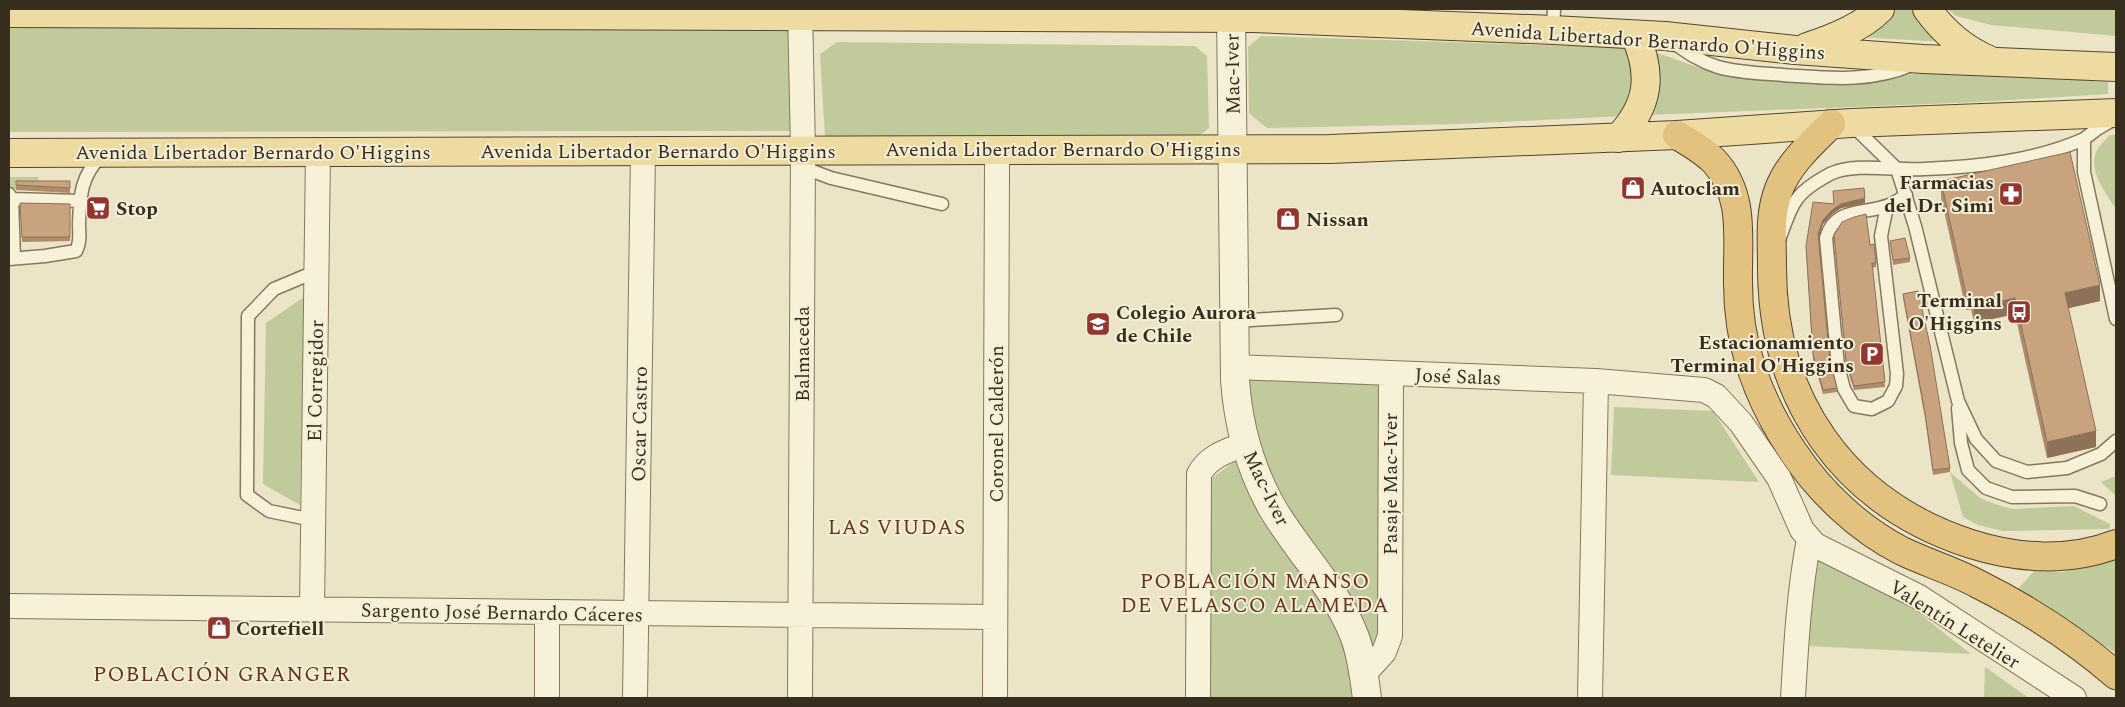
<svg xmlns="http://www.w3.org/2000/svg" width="2125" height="707" viewBox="0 0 2125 707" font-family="Spectral,serif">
	<rect width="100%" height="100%" fill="#ece4c7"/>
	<path fill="#c1ca9b" d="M1888,9h31l27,33 -92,-5z
		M1947,9h169v27l-125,-11 -35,-9z
		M9,19l780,5 3,107 -783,1z
		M1261,36l373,12 18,3 65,23 130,11 26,-3 51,-10 184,10v12l-130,8 -354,14 -164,8 -193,4 -18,-15 -1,-66z
		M837,42l358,4 12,10 2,72 -14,11 -370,-1 -5,-84z
		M2110,135h6v74c-10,-16 -29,-39 -19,-59 3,-5 9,-11 13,-15z
		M9,177h29l1,12h-30z
		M304,297l-4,208 -37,-21 3,-161z
		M1247,379l137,5 -1,251 -25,63h-154l4,-217 46,-34z
		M1614,407l99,4 46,71 -148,-7z
		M1950,472l30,26 18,7 14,4 62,-3 36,18v5l-107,2 -25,-6 -15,-8z
		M2116,476v20l-15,-14z
		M1818,557l74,35 79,62 -164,-8z
		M2116,559v94l-99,-63 17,-19 28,1z
		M1985,667l44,31h-45z"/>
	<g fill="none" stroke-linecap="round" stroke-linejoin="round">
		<defs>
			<path id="service" d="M1553,30l1,-21
				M1674,43c14,10 27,19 44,24 21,6 43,6 65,8 47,3 85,8 129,-10
				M2114,119l-17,10 -13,10v33l32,147
				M1852,125l45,44 18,57 43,175 18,38 20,22 31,11 40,-4 34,-14 15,-13
				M802,167l29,11 111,26
				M9,194l3,5 68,2
				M9,199h3l2,59
				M1887,206l-6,30 16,138 -1,12 -8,15 -16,8 -18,-3 -10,-17 -6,-23 -12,-128c9,-32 39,-23 63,-33 6,-2 11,-6 17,-10
				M1780,237c5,-12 9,-28 17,-38 7,-10 22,-19 33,-25 25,-12 67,-3 94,-5 54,-2 110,-8 160,-30
				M9,259l36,-3 31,-5c5,-9 3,-18 3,-27 1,-30 2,-49 24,-70
				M1234,321l102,-6
				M1958,408l3,35 7,27 18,18 26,9 63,-1 25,8
				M313,520l-44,-9 -22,-16 1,-179 26,-27 43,-18"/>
			<path id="minor" d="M1235,367l361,14 108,9 12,6 25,27 38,55 23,52 13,15 104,52 155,101
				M9,606l986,11
				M312,610l6,-458
				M547,613v85
				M1364,674l20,-22 6,-16 1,-262
				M635,698l8,-547
				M800,698l3,-548 -3,-141
				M995,698l2,-533 2,-15
				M1198,698l1,-224c10,-18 28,-23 46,-30
				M1590,698l6,-317
				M1793,698c3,-53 6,-106 16,-159"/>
			<path id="tertiary" d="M1231,9l4,371c3,44 14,85 35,124 25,45 65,82 84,131 8,20 10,42 13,63"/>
			<path id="primary" d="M1927,9c16,22 36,40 62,51
				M9,13l1244,5 300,12 112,6 130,14 128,9 193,8
				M1807,47c25,-8 54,-19 73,-38
				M1618,138c31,-32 35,-63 17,-103
				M9,153l1321,-4 347,-14 174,-12 265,-10"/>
			<path id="trunk" d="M1831,124c-19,19 -42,39 -52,65 -10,25 -7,52 -7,78 0,133 72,236 199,277 47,15 99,18 145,0
				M1677,135c13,8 26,15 37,26 32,35 23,79 24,122 0,14 1,28 3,42 7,45 27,90 53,128 26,39 65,76 108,98 25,12 52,20 76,33 50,25 96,55 138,91"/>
		</defs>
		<use href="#service" stroke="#87775d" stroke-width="15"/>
		<use href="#minor" stroke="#87775d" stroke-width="26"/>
		<use href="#tertiary" stroke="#87775d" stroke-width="30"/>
		<use href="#primary" stroke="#554531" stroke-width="30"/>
		<use href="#trunk" stroke="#554531" stroke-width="30"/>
		<use href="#service" stroke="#f7f1da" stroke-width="12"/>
		<use href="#minor" stroke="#f7f1da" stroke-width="24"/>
		<use href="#tertiary" stroke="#f7f1da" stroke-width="28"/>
		<use href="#primary" stroke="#eddba1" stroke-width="28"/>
		<use href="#trunk" stroke="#e2c27e" stroke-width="28"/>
	</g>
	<path fill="#ad8c6c" d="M16,181h54v12l-54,-3z
		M1941,181l159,120 -32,7 28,139 -49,11 -32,-144 -41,9 -3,-14 -5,1 -25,-113z
		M1833,191l32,12 -24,5 -9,6 -9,10 -5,13 12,125 7,26v4l-14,2 -10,-35 -7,-109 28,-46z
		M20,203l50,1v37l-48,1z
		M1834,235l36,10 6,18v4l-4,1 13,119 -31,3 -8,-25z
		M1890,241l20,17v4l-17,3z
		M1903,294l47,174v4l-17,3 -8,-57 -22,-120z"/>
	<path fill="#8d7258" d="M1865,198v5l-24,5 -9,6 -9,10 -5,14v-4l5,-14 9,-10 9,-6z
		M2100,285v16l-35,8v-16z
		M1971,293v16l-5,1v-16z
		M2015,298v16l-41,9v-16z
		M2096,431v16l-49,11v-16z"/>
	<path fill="#c9a37e" stroke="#8d7258" d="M2070,152l30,133 -35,8 31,138 -49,11 -32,-144 -41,9 -3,-14 -5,1 -25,-113z
		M16,181h54v7l-54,-3z
		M1864,188l1,10 -24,6 -9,6 -9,10 -5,14 12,128 7,26 -14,2 -10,-36 -7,-108 7,-44 21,2 -1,-13z
		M20,203l50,1v33h-48z
		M1866,214l4,31 4,-1 2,19h-4l13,119 -31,4 -8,-26 -12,-125 8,-13 12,-5z
		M1905,238l5,20 -17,2 -3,-19z
		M1918,291l12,54 20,123 -17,2 -8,-57 -22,-119z"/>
	<defs>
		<symbol id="shop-square" viewBox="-11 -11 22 22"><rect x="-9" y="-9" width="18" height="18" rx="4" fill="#943630" stroke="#f4eed6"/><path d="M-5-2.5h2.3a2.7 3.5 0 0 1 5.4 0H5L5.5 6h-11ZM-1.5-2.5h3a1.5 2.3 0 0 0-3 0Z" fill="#fff"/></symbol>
		<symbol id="pharmacy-square" viewBox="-11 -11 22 22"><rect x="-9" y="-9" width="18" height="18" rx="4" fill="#943630" stroke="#f4eed6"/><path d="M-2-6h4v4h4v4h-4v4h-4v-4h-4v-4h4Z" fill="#fff"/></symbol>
		<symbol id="supermarket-square" viewBox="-11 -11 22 22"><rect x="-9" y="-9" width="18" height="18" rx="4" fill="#943630" stroke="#f4eed6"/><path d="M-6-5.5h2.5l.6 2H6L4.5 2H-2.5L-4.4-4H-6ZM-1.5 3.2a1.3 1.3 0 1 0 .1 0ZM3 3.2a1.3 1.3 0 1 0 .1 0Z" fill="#fff"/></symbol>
		<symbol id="bus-square" viewBox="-11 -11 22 22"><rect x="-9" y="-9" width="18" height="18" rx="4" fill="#943630" stroke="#f4eed6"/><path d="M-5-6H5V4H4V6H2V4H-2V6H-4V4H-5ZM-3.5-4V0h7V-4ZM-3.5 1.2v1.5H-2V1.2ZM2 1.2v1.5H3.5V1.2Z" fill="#fff"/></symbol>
		<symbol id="school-square" viewBox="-11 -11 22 22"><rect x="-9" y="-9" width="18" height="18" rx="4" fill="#943630" stroke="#f4eed6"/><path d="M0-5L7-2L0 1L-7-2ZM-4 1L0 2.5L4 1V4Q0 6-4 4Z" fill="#fff"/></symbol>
		<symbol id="parking-square" viewBox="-11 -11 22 22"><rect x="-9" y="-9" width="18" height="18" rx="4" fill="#943630" stroke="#f4eed6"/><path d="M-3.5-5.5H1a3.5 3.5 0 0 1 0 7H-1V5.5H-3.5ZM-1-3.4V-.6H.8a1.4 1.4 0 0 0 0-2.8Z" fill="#fff"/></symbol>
	</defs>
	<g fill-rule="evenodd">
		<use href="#shop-square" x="1619" y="174" width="28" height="28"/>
		<use href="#pharmacy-square" x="1997" y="180" width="28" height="28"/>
		<use href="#supermarket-square" x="84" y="194" width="28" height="28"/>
		<use href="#shop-square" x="1274" y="205" width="28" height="28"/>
		<use href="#bus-square" x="2005" y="298" width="28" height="28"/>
		<use href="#school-square" x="1084" y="310" width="28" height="28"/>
		<use href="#parking-square" x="1858" y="340" width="28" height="28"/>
		<use href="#shop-square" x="205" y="614" width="28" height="28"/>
	</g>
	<g text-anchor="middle" stroke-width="4" stroke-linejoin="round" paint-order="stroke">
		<g font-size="20" fill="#382e20" stroke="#f4eed6">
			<text transform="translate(1648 40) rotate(4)" y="7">Avenida Libertador Bernardo O'Higgins</text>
			<text transform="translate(1232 74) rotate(-91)" y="7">Mac-Iver</text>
			<text x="1063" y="156">Avenida Libertador Bernardo O'Higgins</text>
			<text x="658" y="158">Avenida Libertador Bernardo O'Higgins</text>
			<text x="253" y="159">Avenida Libertador Bernardo O'Higgins</text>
			<text transform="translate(802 354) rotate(-90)" y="7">Balmaceda</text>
			<text transform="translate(1458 376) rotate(2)" y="7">José Salas</text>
			<text transform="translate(315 381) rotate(-89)" y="7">El Corregidor</text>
			<text transform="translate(639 424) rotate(-89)" y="7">Oscar Castro</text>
			<text transform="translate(996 424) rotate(-90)" y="7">Coronel Calderón</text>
			<text transform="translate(1390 484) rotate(-90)" y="7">Pasaje Mac-Iver</text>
			<text transform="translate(1267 488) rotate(64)" y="7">Mac-Iver</text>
			<text transform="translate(502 612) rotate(1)" y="7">Sargento José Bernardo Cáceres</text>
			<text transform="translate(1955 624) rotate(32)" y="7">Valentín Letelier</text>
		</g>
		<g font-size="20" font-weight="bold" fill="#382e20" stroke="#f4eed6" text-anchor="start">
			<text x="1994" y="189" text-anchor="end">Farmacias<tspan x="1994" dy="23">del Dr. Simi</tspan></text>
			<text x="1650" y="195">Autoclam</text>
			<text x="116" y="215">Stop</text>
			<text x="1306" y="226">Nissan</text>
			<text x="2002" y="307" text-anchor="end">Terminal<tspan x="2002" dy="23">O'Higgins</tspan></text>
			<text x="1116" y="319">Colegio Aurora<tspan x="1116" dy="23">de Chile</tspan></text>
			<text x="1854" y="349" text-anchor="end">Estacionamiento<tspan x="1854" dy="23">Terminal O'Higgins</tspan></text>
			<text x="236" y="635">Cortefiell</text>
		</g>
		<g font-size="21" letter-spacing="1" fill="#633421" stroke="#f4eed6">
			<text x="897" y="534">LAS VIUDAS</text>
			<text x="1255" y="588">POBLACIÓN MANSO<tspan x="1255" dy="24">DE VELASCO ALAMEDA</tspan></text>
			<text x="222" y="681">POBLACIÓN GRANGER</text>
		</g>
	</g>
	<rect width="2125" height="707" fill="none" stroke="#382e20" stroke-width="20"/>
</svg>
